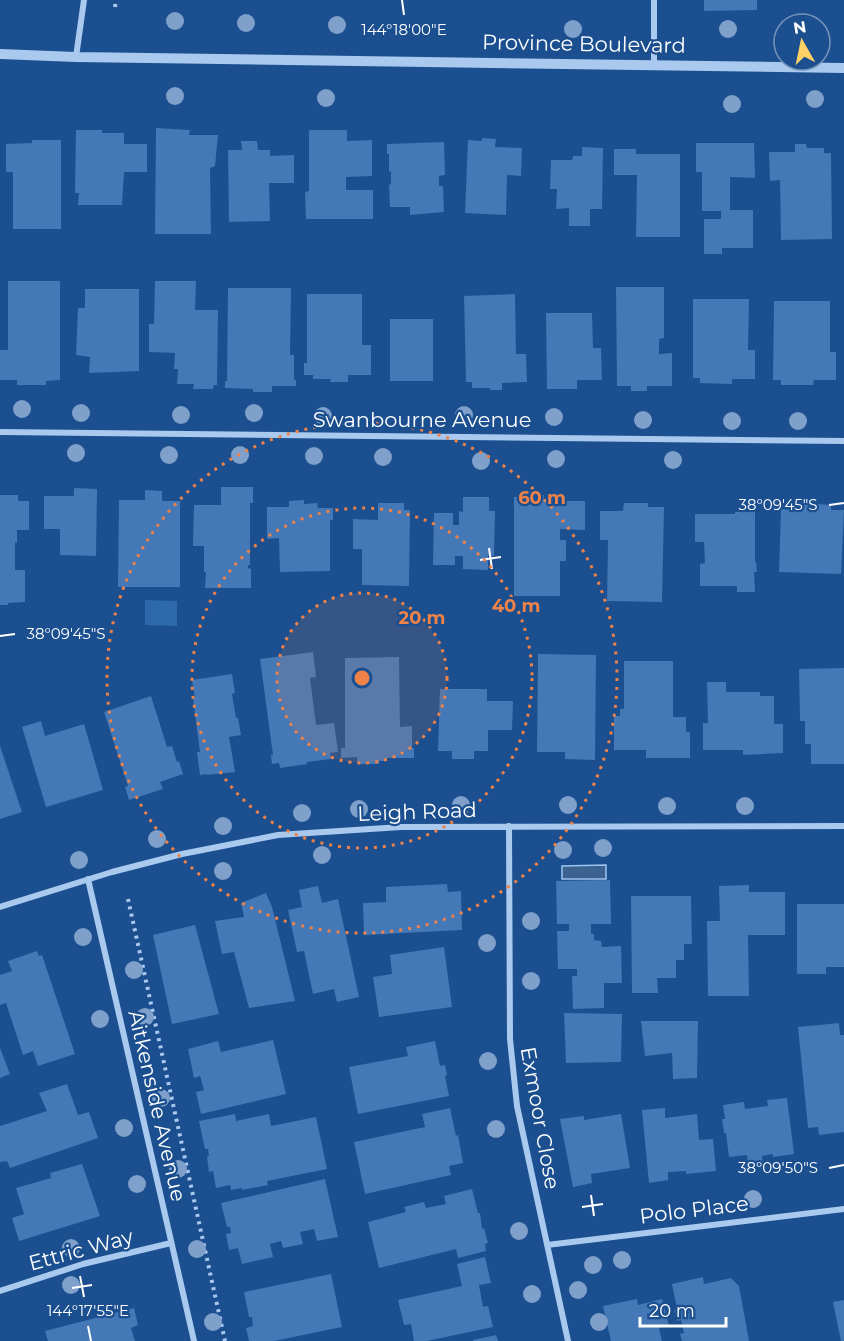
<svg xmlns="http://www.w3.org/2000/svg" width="844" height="1341" viewBox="0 0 844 1341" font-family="Montserrat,sans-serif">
	<rect width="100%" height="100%" fill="#1b4f8f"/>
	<path fill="#2e69ad" d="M145,600l32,1v25l-32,-1z"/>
	<path fill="#3c6290" stroke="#9cc4f0" stroke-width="1.5" d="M606,865v14h-44v-13z"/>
	<path fill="#4478b7" d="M704,0h53v10l-53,1z
		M156,128l34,2 -1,5h29l-3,31 -5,2 1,66h-56z
		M76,130h26v3h22v11h23v28h-23l-2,33h-44l1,-12h-4z
		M309,130h38v11l25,-1v36l-26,1v13h27v29h-67l-1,-27 4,-1z
		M482,138l14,1 -1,8 27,1 -1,28 -14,-1 -1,40 -41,-2 3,-73 14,1z
		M32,140h29v89h-48v-57h-7v-28l26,-1z
		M241,141h16l1,9h12v6l24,-1v28h-25l1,38 -41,1 -1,-72h14z
		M444,142l1,33 -6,1v10h4l1,26 -34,3v-8h-20l-1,-23 2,1v-14l-2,1v-18h-2v-10z
		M696,143h58l1,35 -25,-1v33h23v38h-31v6h-18v-35h17v-8h-19v-39h-6z
		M795,144h11l1,4h17v5h7l1,86 -51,1 -1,-60 -10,1 -1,-29h26z
		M582,147l21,1 -1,61h-12v17h-21v-18l-13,1 1,-20h-7l1,-29h21l1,-4h9z
		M614,149h22v5h44v83h-44l1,-62h-23z
		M8,281h52v99l-14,1v4h-29v-5h-17v-30h8z
		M155,281h41l-1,29h23l-1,75h-3l-1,4h-20l1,-5h-17l1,-15h-4l1,-16 -26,-1v-28h5z
		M616,287h48v51l-5,1v15l13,-1v33h-25v5h-16v-5h-14z
		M228,288h63l-1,67h4v25h2v6h-24v6h-19v-3l-28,-1v-7h2z
		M85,289h54v82l-50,2 1,-16 -14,-2 2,-47h7z
		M307,294h55v51h9v30h-23v7h-18l1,-3h-18v-4h-9v-12h3z
		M515,294l1,60h10l1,28 -25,1v7h-12v-2h-18v-6h-6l-2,-86z
		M693,299h56l-1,51h7v29h-23v5l-32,-1v-5h-7z
		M774,301h56v51h6v28h-22l-1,5h-32v-5h-8z
		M546,313h46l1,35h8l1,32h-25v9h-30z
		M390,319h43v62h-43z
		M221,487h32v16h-3v62h-2v3l3,1v19h-46l1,-16h-2v-26h-11l1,-41h27z
		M74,488l23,1 -1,67 -36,-1v-26h-16v-33h30z
		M145,490l17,1v10h18v86h-62l1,-87h26z
		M0,495h18v6h11v29h-12v13l-2,-1v28h10v32l-17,1v2h-8z
		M524,495h20v6h41v29l-25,-1v11h6v21h-6v35h-46v-99h10z
		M463,497h26v14h6l-1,45h-6v14l-25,-1v-13h-8v9h-22l1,-52h19v12h6v-14l4,1z
		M304,500v4l13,-1 1,5h15v12h-3v51l-50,1 -1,-34 -12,1v-32h22v-6z
		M802,501l15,1v2l14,1v5h13l-3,64 -62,-2 2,-63 20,1z
		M378,503h26v7h6l-1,76 -47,-1v-36h-9v-30l25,1z
		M624,503h24v4h16l-2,95 -55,-1 1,-61h-8v-29h23z
		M735,512h20v50h1l1,10h-3l1,20h-18v-6h-37v-22l5,-1 -1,-21h-9v-28h40z
		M313,652l3,25 -6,1 6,47 18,-2 4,29 -8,1 1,6 -24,3v2l-27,4 -1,-5 -7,1 -1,-9h2l-13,-96z
		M538,654l58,1 -1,105 -30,-1v-7h-28z
		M399,657l1,70 12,-1v22h2v10h-27v3h-8v3h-22v-7l-16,1v-10h4v-90z
		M624,661h49v56h13v15h4v26h-44v-8h-32v-34h6v-7h4z
		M844,668v96h-33v-20h-6v-23h-5l-1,-52z
		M232,674l3,19 -3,1 4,24h2l3,17 -12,2 6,35 -28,3v-1l-7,1 -3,-23h3l-7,-54h2l-3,-18z
		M707,682h19v10h34v4h14v28h9v29l-40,2v-5h-40v-27h5z
		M440,689h47v12h26l-1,29h-24v21h-14v8h-22v-8h-14z
		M151,696l16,51 5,-1 5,16 2,-1 4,13 -23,8 3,7 -34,11 -4,-13 3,-1 -24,-74z
		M41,721l4,15 39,-12 19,66 -57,17 -24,-80z
		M0,746l22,66 -22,7z
		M610,880l1,44h-20v10h3v6l7,1 1,6 19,-1 1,37h-18v25l-31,1 -1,-33h5v-7h-19l-1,-38h12v-7h-12l-1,-43z
		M447,884l1,8 13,-1 1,39 -98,5 -1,-32 23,-1v-15z
		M749,885v7h36v43h-37l1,61h-41l-1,-75h13l-1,-35z
		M318,886l4,17 16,-4 21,98 -22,5 -3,-13 -21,5 -9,-43 -7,1 -9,-42 14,-3 -3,-17z
		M266,893l6,14 23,94 -46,7 -15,-56 -12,2 -7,-33 29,-4 -3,-14z
		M631,896h60l1,48h-8v16h-8v18h-19l1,15h-26z
		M797,904h47v63h-18v7h-29z
		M195,925l24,89 -47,10 -19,-89z
		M444,947l8,60 -73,10 -6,-40 19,-3 -2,-19z
		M37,951l2,5 3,-1 33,99 -37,12 -5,-15 -10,4 -17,-52 -6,2v-30l12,-4 -4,-10z
		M564,1013l58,1 -1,48 -55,1z
		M641,1021h57l-1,57 -24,1 -1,-26 -27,3z
		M839,1023l1,12h4v97l-25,3 -1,-8 -10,1 -10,-101z
		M273,1040l13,54 -85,20 -5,-22 8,-2 -4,-14 -6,2 -6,-29 30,-8 3,11z
		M435,1041l5,25 5,-1 2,10 -2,1 4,20 -91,18 -9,-47 59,-11 -2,-9z
		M0,1048l10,26 -10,4z
		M67,1084l11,31 11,-3 9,26 -88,30 -3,-7 -7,1v-36l47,-15 -8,-18z
		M787,1098l7,56 -21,3v-3l-11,2 1,7 -15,2 -1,-10 -18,2 -3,-24h-2l-2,-14h3l-2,-14 21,-3 1,7 23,-3 -1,-6z
		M450,1108l6,28 2,-1 5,28 -14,3 2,9 -86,19 -11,-52 71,-15 -3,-13z
		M665,1108v10l32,-4 2,26 14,-1 3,32 -30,3v-3l-18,1v8l-19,3 -7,-73z
		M235,1114l1,7 33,-7 2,12 45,-9 11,52 -60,12 1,4 -26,5v-2l-11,2 -1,-5 -14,3 -3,-17 -4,1 -2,-15 2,-1 -1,-7h-3l-6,-28z
		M621,1114l9,54 -39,6 1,9 -19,4 -13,-68 24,-3v4z
		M82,1164l18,52 -81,25 -7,-23 12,-4 -8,-26 35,-10 -1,-5z
		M325,1179l13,58 -21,4 -3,-12 -14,3 3,12 -20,4 -2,-7 -11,3 3,13 -31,7 -4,-16 -9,2 -3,-16 5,-1 -1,-6h-3l-6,-24z
		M472,1189l6,24h2l2,16 2,-1 4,15 -3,1 1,7 -28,7 -2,-9 -77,19 -11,-46 38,-10 -2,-5 20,-5 2,6 20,-4 -2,-8z
		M485,1257l6,26 -12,2 4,22 5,-1 5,21 -66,14h-13l-3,-17 -7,1 -6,-25 64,-14 -5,-22z
		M331,1274l11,53 -68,14h-25l-3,-13 7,-2 -1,-9h-3l-5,-25z
		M703,1277l1,7 27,-6 8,8 10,55h-67l-2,-7 4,-1 -3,-13 -4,1 -3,-11 3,-1 -5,-25z
		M637,1299l1,6 24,-6 7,27 -10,2 3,13h-51l-8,-35z
		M844,1300v41h-3l-8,-39z
		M134,1308l4,17 -7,3 4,13h-87l-3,-10z
		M496,1335l2,6h-25v-1z"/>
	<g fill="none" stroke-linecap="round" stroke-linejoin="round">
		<path stroke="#a9c9ee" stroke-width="4" stroke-dasharray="3 4.5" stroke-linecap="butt" d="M115,7l1,-7
			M128,899l97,442"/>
		<path stroke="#a9c9ee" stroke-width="6" d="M654,0v64
			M76,57l8,-57
			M0,432l844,9
			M509,826l1,213 7,67 51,235
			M88,879l106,462
			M0,907l112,-35 70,-18 96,-19 123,-8 443,-1
			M547,1245l297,-36
			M0,1291l83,-27 88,-21"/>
		<path stroke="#a9c9ee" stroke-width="10" d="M0,54l76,3 768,11"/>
	</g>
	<g fill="#7ea0ca">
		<circle cx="175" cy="21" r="9"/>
		<circle cx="246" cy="23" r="9"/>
		<circle cx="337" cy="25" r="9"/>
		<circle cx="573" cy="29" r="9"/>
		<circle cx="728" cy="29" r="9"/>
		<circle cx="175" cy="96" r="9"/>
		<circle cx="326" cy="98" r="9"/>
		<circle cx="815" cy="99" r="9"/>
		<circle cx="732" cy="104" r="9"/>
		<circle cx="22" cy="409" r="9"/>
		<circle cx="81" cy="413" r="9"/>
		<circle cx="254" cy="413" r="9"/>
		<circle cx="181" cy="415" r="9"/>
		<circle cx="464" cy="415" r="9"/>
		<circle cx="323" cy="416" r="9"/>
		<circle cx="554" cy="417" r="9"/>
		<circle cx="643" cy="420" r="9"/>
		<circle cx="732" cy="421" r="9"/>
		<circle cx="798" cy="421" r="9"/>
		<circle cx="76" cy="453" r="9"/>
		<circle cx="169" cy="455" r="9"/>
		<circle cx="240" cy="455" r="9"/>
		<circle cx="314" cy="456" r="9"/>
		<circle cx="383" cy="457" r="9"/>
		<circle cx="556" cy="459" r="9"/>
		<circle cx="673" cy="460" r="9"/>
		<circle cx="481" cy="461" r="9"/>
		<circle cx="461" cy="805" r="9"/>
		<circle cx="568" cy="805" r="9"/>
		<circle cx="667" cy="806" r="9"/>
		<circle cx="745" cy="806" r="9"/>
		<circle cx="359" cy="809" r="9"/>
		<circle cx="302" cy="813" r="9"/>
		<circle cx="223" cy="826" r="9"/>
		<circle cx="157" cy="839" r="9"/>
		<circle cx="603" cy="848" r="9"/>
		<circle cx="563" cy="850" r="9"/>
		<circle cx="322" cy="855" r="9"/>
		<circle cx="79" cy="860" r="9"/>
		<circle cx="223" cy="871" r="9"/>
		<circle cx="531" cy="921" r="9"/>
		<circle cx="83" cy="937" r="9"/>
		<circle cx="487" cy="943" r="9"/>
		<circle cx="134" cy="970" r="9"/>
		<circle cx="531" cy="981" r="9"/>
		<circle cx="145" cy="1017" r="9"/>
		<circle cx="100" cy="1019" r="9"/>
		<circle cx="488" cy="1061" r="9"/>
		<circle cx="161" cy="1098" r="9"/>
		<circle cx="124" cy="1128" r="9"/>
		<circle cx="496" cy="1129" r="9"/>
		<circle cx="178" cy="1169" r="9"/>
		<circle cx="137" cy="1184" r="9"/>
		<circle cx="753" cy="1199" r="9"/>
		<circle cx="519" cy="1231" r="9"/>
		<circle cx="71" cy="1248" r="9"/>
		<circle cx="197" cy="1249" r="9"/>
		<circle cx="622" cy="1260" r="9"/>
		<circle cx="593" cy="1265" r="9"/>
		<circle cx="71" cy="1285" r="9"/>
		<circle cx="578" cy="1290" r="9"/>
		<circle cx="532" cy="1294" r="9"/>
		<circle cx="213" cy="1322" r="9"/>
		<circle cx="599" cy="1322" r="9"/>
	</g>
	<path fill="none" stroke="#fff" stroke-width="2" d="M402,0l2,15M829,505l15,-2M489,548l3,21M480,560l21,-3M0,636l15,-2M829,1168l15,-3M591,1195l3,21M582,1207l21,-3M80,1276l4,21M72,1288l20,-3M88,1326l3,15"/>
	<circle cx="362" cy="678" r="85" fill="#ee8249" fill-opacity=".12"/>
	<g fill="none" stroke="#ee8249" stroke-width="3" stroke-dasharray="3 6">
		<circle cx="362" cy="678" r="85"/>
		<circle cx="362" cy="678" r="170"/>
		<circle cx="362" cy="678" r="255"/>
	</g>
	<g text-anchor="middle" stroke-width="4.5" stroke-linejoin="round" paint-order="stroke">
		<g font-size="21" fill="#fff" stroke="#1b4f8f">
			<text transform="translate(584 44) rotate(1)" y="7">Province Boulevard</text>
			<text x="422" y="427">Swanbourne Avenue</text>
			<text transform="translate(417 812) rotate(-2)" y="7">Leigh Road</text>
			<text transform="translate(157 1106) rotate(77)" y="7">Aitkenside Avenue</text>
			<text transform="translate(540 1118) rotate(80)" y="7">Exmoor Close</text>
			<text transform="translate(694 1210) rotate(-7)" y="7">Polo Place</text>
			<text transform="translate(81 1250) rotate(-15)" y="7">Ettric Way</text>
		</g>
	</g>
	<g font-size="15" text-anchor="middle" fill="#fff" stroke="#1b4f8f" stroke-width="4.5" stroke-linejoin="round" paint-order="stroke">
		<text x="404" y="35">144°18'00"E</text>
		<text x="778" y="510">38°09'45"S</text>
		<text x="66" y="639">38°09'45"S</text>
		<text x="778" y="1173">38°09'50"S</text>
		<text x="88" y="1316">144°17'55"E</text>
	</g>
	<circle cx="362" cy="678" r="9" fill="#ee8249" stroke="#1b4f8f" stroke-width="3"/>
	<g font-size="18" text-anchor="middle" font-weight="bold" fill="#ee8249" stroke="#1b4f8f" stroke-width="4.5" stroke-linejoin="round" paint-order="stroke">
		<text x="542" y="504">60 m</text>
		<text x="516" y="612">40 m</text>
		<text x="422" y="624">20 m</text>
	</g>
	<g transform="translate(802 42) rotate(351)"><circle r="28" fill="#1b4f8f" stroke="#7695bc" stroke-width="1.5"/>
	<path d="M0-4.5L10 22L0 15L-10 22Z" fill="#ffd166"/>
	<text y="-9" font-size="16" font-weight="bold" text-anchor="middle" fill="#ffffff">N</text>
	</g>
	<path d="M640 1317v9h86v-9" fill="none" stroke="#ffffff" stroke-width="3"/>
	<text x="649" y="1317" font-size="18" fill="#ffffff" stroke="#1b4f8f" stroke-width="4.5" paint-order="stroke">20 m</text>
</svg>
